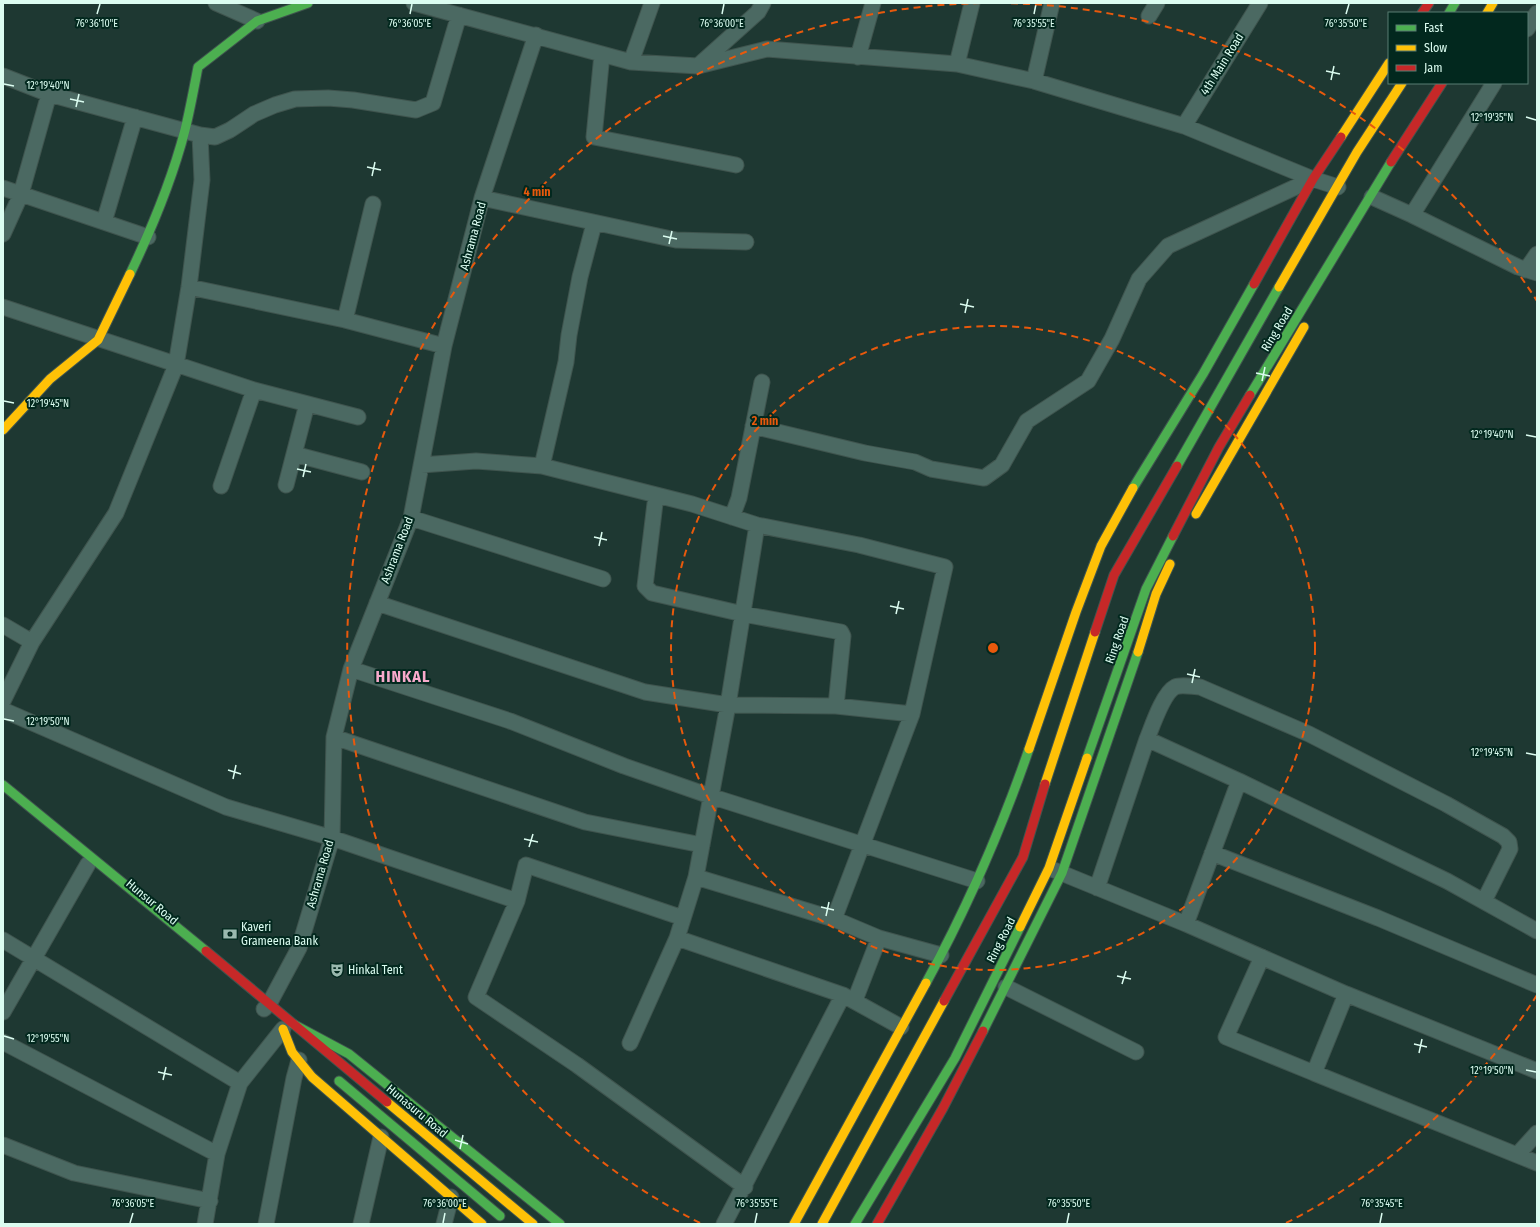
<svg xmlns="http://www.w3.org/2000/svg" width="1540" height="1227" viewBox="0 0 1540 1227" font-family="'Fira Sans Condensed',sans-serif">
	<rect width="100%" height="100%" fill="#1e3832"/>
	<g fill="none" stroke-linecap="round" stroke-linejoin="round">
		<defs>
			<path id="street" d="M216,3l41,18
				M414,3l217,59 67,4 69,-17 190,15 77,17 150,45 129,53 25,8
				M1149,16l8,-13
				M1527,29l10,-16
				M602,54l-8,83 142,28
				M858,57l15,-54
				M631,62l21,-59
				M700,64l58,-52 5,-9
				M957,64l15,-61
				M3,76l46,18 151,41 15,2 15,-7 24,-16 21,-9 20,-6 33,-1 25,2 63,10 17,-7 26,-88
				M1034,81l18,-78
				M1184,126l76,-123
				M3,188l145,49
				M1372,197l40,18 106,52 19,6
				M482,198l194,42 70,2
				M1412,215l82,-132
				M104,222l31,-105
				M3,234l18,-40 28,-100
				M1526,270l11,-16
				M189,287l156,33 99,26
				M3,307l251,83 104,27
				M345,320l28,-116
				M753,426l112,27 50,9 16,7 53,9 18,-13 25,-44 61,-40 24,-42 27,-60 29,-33 145,-67
				M294,454l68,18
				M421,465l55,-4 66,5 150,38 65,21 102,20 86,22 -33,147 -78,205
				M542,466l24,-104 3,-27 11,-58 14,-53
				M286,485l21,-81
				M221,486l33,-96
				M656,495l-11,91 7,7 91,21 98,18 2,4 -7,70
				M732,517l7,-19 23,-116
				M411,518l192,61
				M377,603l268,89 83,13 108,1 76,8
				M3,625l29,17
				M351,669l159,52 114,45 86,30 267,85
				M3,701l29,-59 84,-129 60,-148 13,-78 13,-107 -2,-45
				M3,710l223,97 106,31 185,63
				M334,737l251,85 117,23
				M1147,739c5,-12 16,-46 28,-52 7,-3 18,0 25,0l109,47 137,70 57,32 6,6 1,7 -26,52
				M1239,781l208,100 90,50
				M1212,853l166,65 159,67
				M1054,870l132,54 160,70 191,77
				M696,877l138,42 45,19 62,17
				M1097,888l50,-149 92,42 -53,143
				M683,918l-157,-53 -9,36 -41,96 101,68 168,122
				M677,938l166,57 58,32
				M3,940l237,143
				M1262,957l-36,80 88,36
				M1006,987l130,65
				M1346,994l-32,79 223,90
				M855,1000l24,-62
				M264,1009l5,-5 30,-56 33,-110 2,-101 17,-68 60,-151 33,-172 38,-148 54,-163
				M3,1012l85,-148
				M3,1042l214,112
				M630,1043l47,-105 19,-61 32,-172 29,-180
				M3,1145l71,28 136,28
				M1518,1154l19,-21
				M205,1224l12,-70 23,-71 43,-54
				M266,1224l28,-146 5,-18
				M361,1224l20,-87
				M444,1224l7,-27
				M724,1224l119,-229"/>
			<path id="fast" d="M1449,13l6,-10
				M130,274c22,-46 42,-94 55,-144 5,-20 9,-42 13,-63l59,-46 51,-18
				M1250,395l141,-233
				M1177,466l102,-179
				M1133,488l70,-114 51,-90
				M1087,758l59,-169 27,-53
				M3,785l203,166
				M926,983c41,-75 75,-153 103,-234
				M293,1024l56,30 211,170
				M983,1031l79,-158 76,-221
				M339,1081l161,135
				M855,1224l100,-166 65,-131"/>
			<path id="slow" d="M1487,13l6,-10
				M1341,137l48,-74
				M1279,287l78,-135 45,-69
				M3,430l47,-51 48,-39 32,-66
				M1196,514l108,-187
				M1138,652l18,-58 14,-30
				M1029,749l47,-137 25,-66 32,-58
				M1045,784l50,-152
				M1020,927l29,-59 38,-110
				M283,1029l9,23 20,25 170,147
				M387,1102l146,122
				M794,1224l132,-241
				M822,1224l122,-223"/>
			<path id="jam" d="M1422,13l7,-10
				M1391,162l51,-79
				M1254,284l59,-105 28,-42
				M1173,536l46,-89 31,-52
				M1095,632l19,-57 63,-109
				M206,951l181,151
				M944,1001l79,-144 22,-73
				M877,1224l66,-116 40,-77"/>
		</defs>
		<use href="#street" stroke="#3f544e" stroke-width="17"/>
		<use href="#fast" stroke="#3f544e" stroke-width="11"/>
		<use href="#slow" stroke="#3f544e" stroke-width="11"/>
		<use href="#jam" stroke="#3f544e" stroke-width="11"/>
		<use href="#street" stroke="#4b6962" stroke-width="15"/>
		<use href="#fast" stroke="#4caf50" stroke-width="9"/>
		<use href="#slow" stroke="#ffc107" stroke-width="9"/>
		<use href="#jam" stroke="#c62828" stroke-width="9"/>
	</g>
	<path fill="none" stroke="#dcfdf1" stroke-width="1.5" d="M97,14l3,-10M410,14l2,-10M722,14l2,-10M1034,14l2,-10M1346,14l3,-10M1326,71l14,3M1331,80l3,-14M4,84l10,2M70,99l14,3M76,107l3,-13M1526,117l10,3M367,167l14,3M372,176l3,-14M663,236l14,3M669,244l3,-13M960,304l14,3M965,313l3,-14M1256,373l14,3M1262,381l3,-14M4,401l10,2M1526,435l10,2M297,469l14,3M303,477l3,-13M594,537l13,3M599,546l3,-14M890,606l14,3M896,614l3,-13M1187,674l13,3M1192,683l3,-14M4,719l10,2M1526,753l10,2M228,770l13,4M233,779l3,-14M524,839l14,3M529,847l4,-13M821,907l13,3M826,916l3,-14M1117,976l14,3M1122,984l4,-13M4,1036l10,3M1414,1044l13,3M1419,1053l3,-14M1526,1070l10,2M158,1072l14,3M163,1080l3,-13M455,1140l13,4M460,1149l3,-14M130,1223l3,-10M443,1223l2,-10M755,1223l2,-10M1067,1223l2,-10M1380,1223l2,-10"/>
	<g fill="none" stroke="#e8590c" stroke-width="2" stroke-dasharray="7 5">
		<circle cx="993" cy="648" r="322"/>
		<path d="M1537 995A645 645 0 0 1 1286 1223M700 1223A645 645 0 0 1 987 3M999 3A645 645 0 0 1 1537 301"/>
	</g>
	<defs>
		<symbol id="bank-bare" viewBox="-9 -9 18 18"><path d="M-6-4H6V4H-6ZM0-2.3a2.3 2.3 0 1 0 0 4.6a2.3 2.3 0 1 0 0-4.6Z" fill="#9ab8ae" stroke="#02281e" stroke-width="2.5" paint-order="stroke"/></symbol>
		<symbol id="theatre-bare" viewBox="-9 -9 18 18"><path d="M-5-5.5Q0-4 5-5.5V0Q5 5 0 6Q-5 5-5 0ZM-3.3-2.5H-1v1.5H-3.3ZM1-2.5H3.3v1.5H1ZM-2.8 1Q0 5.5 2.8 1Z" fill="#9ab8ae" stroke="#02281e" stroke-width="2.5" paint-order="stroke"/></symbol>
	</defs>
	<g fill-rule="evenodd">
		<use href="#bank-bare" x="220" y="924" width="20" height="20"/>
		<use href="#theatre-bare" x="327" y="960" width="20" height="20"/>
	</g>
	<g text-anchor="middle" stroke-width="4" stroke-linejoin="round" paint-order="stroke">
		<g font-size="12" fill="#dcfdf1" stroke="#02281e">
			<text transform="translate(1222 64) rotate(-58)" y="4">4th Main Road</text>
			<text transform="translate(473 236) rotate(-75)" y="4">Ashrama Road</text>
			<text transform="translate(1277 329) rotate(-59)" y="4">Ring Road</text>
			<text transform="translate(397 550) rotate(-69)" y="4">Ashrama Road</text>
			<text transform="translate(1117 640) rotate(-71)" y="4">Ring Road</text>
			<text transform="translate(320 874) rotate(-74)" y="4">Ashrama Road</text>
			<text transform="translate(152 902) rotate(40)" y="4">Hunsur Road</text>
			<text transform="translate(1001 940) rotate(-63)" y="4">Ring Road</text>
			<text transform="translate(417 1111) rotate(40)" y="4">Hunasuru Road</text>
		</g>
		<g font-size="12" fill="#dcfdf1" stroke="#02281e" text-anchor="start">
			<text x="241" y="931">Kaveri<tspan x="241" dy="14">Grameena Bank</tspan></text>
			<text x="348" y="974">Hinkal Tent</text>
		</g>
		<g font-size="16" font-weight="bold" letter-spacing="1" fill="#f8aacc" stroke="#02281e">
			<text x="403" y="682">HINKAL</text>
		</g>
	</g>
	<g font-size="10" text-anchor="middle" fill="#dcfdf1" stroke="#02281e" stroke-width="4" stroke-linejoin="round" paint-order="stroke">
		<text x="97" y="27">76°36'10"E</text>
		<text x="1034" y="27">76°35'55"E</text>
		<text x="410" y="27">76°36'05"E</text>
		<text x="722" y="27">76°36'00"E</text>
		<text x="1346" y="27">76°35'50"E</text>
		<text x="48" y="89">12°19'40"N</text>
		<text x="1492" y="121">12°19'35"N</text>
		<text x="48" y="407">12°19'45"N</text>
		<text x="1492" y="438">12°19'40"N</text>
		<text x="48" y="725">12°19'50"N</text>
		<text x="1492" y="756">12°19'45"N</text>
		<text x="48" y="1042">12°19'55"N</text>
		<text x="1492" y="1074">12°19'50"N</text>
		<text x="133" y="1207">76°36'05"E</text>
		<text x="445" y="1207">76°36'00"E</text>
		<text x="757" y="1207">76°35'55"E</text>
		<text x="1069" y="1207">76°35'50"E</text>
		<text x="1382" y="1207">76°35'45"E</text>
	</g>
	<circle cx="993" cy="648" r="6" fill="#e8590c" stroke="#02281e" stroke-width="2"/>
	<g font-size="12" text-anchor="middle" font-weight="bold" fill="#e8590c" stroke="#02281e" stroke-width="4" stroke-linejoin="round" paint-order="stroke">
		<text x="537" y="196">4 min</text>
		<text x="765" y="425">2 min</text>
	</g>
	<rect width="1540" height="1227" fill="none" stroke="#dcfdf1" stroke-width="8"/>
	<rect x="1388" y="12" width="140" height="72" fill="#02281e" stroke="#597d72"/>
	<rect x="1396" y="25" width="20" height="6" fill="#4caf50" stroke="#597d72"/>
	<text x="1424" y="32" font-size="12" fill="#dcfdf1">Fast</text>
	<rect x="1396" y="45" width="20" height="6" fill="#ffc107" stroke="#597d72"/>
	<text x="1424" y="52" font-size="12" fill="#dcfdf1">Slow</text>
	<rect x="1396" y="65" width="20" height="6" fill="#c62828" stroke="#597d72"/>
	<text x="1424" y="72" font-size="12" fill="#dcfdf1">Jam</text>
</svg>
